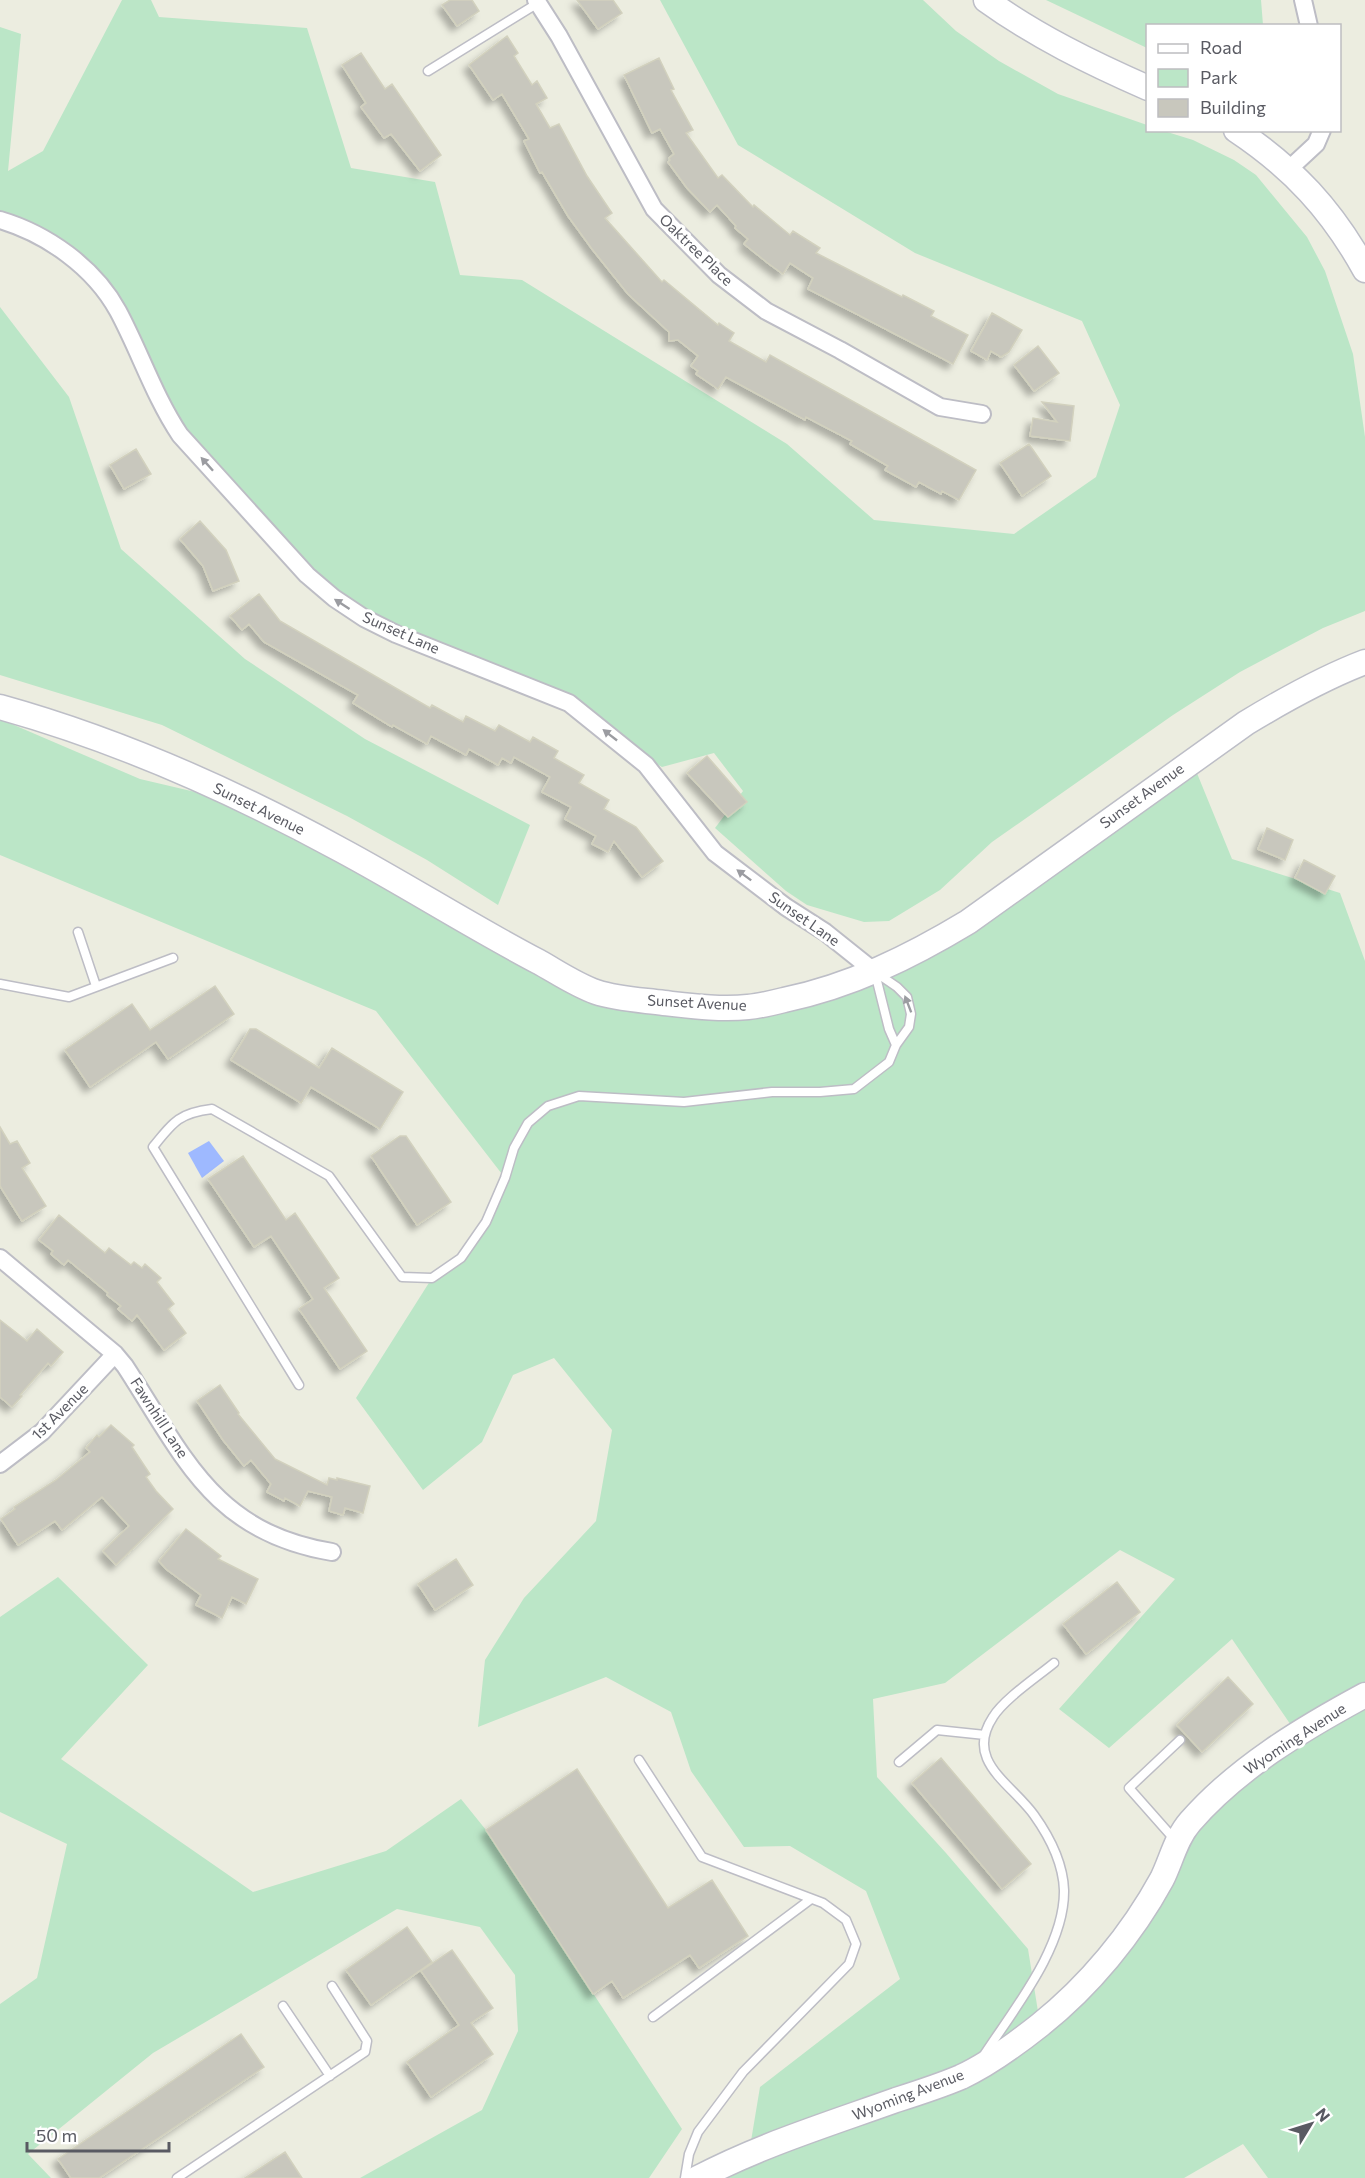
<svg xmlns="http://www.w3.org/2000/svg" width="1365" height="2178" viewBox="0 0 1365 2178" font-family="Commissioner,sans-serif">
	<defs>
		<filter id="shadow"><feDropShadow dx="-5.5" dy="5.5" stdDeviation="3" flood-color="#0004"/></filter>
	</defs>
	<rect width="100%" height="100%" fill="#ecede0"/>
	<path fill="#bbe6c7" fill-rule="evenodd" d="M122,0h29l8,17 148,11 44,140 84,14 25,93 62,5 265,164 87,76 140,14 82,-57 24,-72 -38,-84 -167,-68 -177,-108 -78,-145h263l33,31 43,30 59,33 89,31 1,5 16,1 29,9 41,20 22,15 51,62 18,34 28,83 12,83v174l-42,17 -83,44 -67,43 -181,127 -52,48 -51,31 -25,1 -57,-17 -21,-14 -71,-63 28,-37 -29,-38 -52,14 -43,-25 -50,-39 -235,-105 -154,-163 -63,-125 -32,-41 -85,-49v-193l21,7 -13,137 35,-20z
		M1046,0h215l2,25 -115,1 -1,22z
		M0,307l69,90 52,152 124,110 120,80 165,86 -32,80 -71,-45 -80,-44 -185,-91 -162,-50z
		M0,719l140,60 115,27 340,185 98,15 182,-34 317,-211 40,98 108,34 25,68v1217h-97l-25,-34 -59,34h-486l51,-25 11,-66 140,-108 -34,-88 -76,-45 -46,1 -53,-76 -20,-59 -65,-35 -128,50 7,-67 39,-62 72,-77 16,-91 -58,-72 -41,17 -31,67 -59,48 -67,-92 76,-120 29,-20 25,-36 19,-44 -129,-167 -376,-156zM1120,1550l55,29 -116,130 50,39 123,-109 65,95 -119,109 -105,153 -33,28 -12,-75 -82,-96 -69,-76 -4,-78 72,-16z
		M58,1577l90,88 -87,94 192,133 133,-41 75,-52 25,31 196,299 -33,49h-289l122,-68 36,-79 -3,-56 -35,-48 -83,-18 -244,144 -125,101 23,24h-51v-174l37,-26 30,-134 -67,-32v-195z"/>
	<path fill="#9eb9ff" d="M209,1141l15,20 -22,17 -14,-25z"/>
	<path fill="#c8c7bd" stroke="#d2d1be" stroke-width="1.5" filter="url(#shadow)" d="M450,0h22l7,11 -22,15 -15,-21z
		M577,0h36l9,13 -24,16z
		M507,36l11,17 -4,3 18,29 5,-4 10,17 -11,6 14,24 9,-4 28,52 25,37 -7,5 57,64 2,-2 54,45 1,-2 15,10 -5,8 37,21 4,-7 206,115 -17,30 -17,-9 -1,3 -22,-12 -3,5 -31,-17 3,-4 -38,-22 2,-3 -46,-24 -1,3 -79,-43 -8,12 -22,-15 2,-3 -7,-5 7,-10 -20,-16 -9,1v-9l-41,-38 -36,-45 -24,-33 -26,-44 -2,1 -16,-32 5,-2 -27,-45 -9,6 -24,-35z
		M361,53l24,36 7,-5 49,71 -21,16 -29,-37 -7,4 -23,-31 5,-4 -24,-38z
		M659,58l15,31 -3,1 22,40 -7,3 32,45 4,-3 31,32 1,-2 36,30 3,-4 27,17 -4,5 86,44 1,-2 31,16 -3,5 37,19 -15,29 -145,-75 5,-11 -23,-15 -7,11 -14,-10 -25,-20 4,-5 -13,-11 1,-2 -19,-21 -7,7 -23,-24 -19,-26 2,-2 -1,-2 5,-4 -14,-25 -8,4 -28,-58z
		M992,313l30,17 -13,22 -8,5 -10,-6 -4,9 -16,-9z
		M1038,346l21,27 -25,18 -20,-26z
		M1042,402l32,4 -4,35 -40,-5 3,-18 24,4z
		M1029,444l22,32 -29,20 -22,-33z
		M136,449l15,25 -27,15 -14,-24z
		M200,521l26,29 13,31 -26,10 -10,-25 -23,-27z
		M259,594l21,27 150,87 2,-3 31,17 3,-6 29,15 4,-6 31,17 3,-5 25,14 -4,7 30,17 -5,8 30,17 -5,9 32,18 27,34 -21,16 -28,-36 -6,11 -16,-8 4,-8 -31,-17 6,-12 -29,-15 8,-15 -36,-20 -3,6 -9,-5 -4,7 -29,-16 -3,6 -35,-19 -4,8 -34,-19 -1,2 -39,-24 5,-8 -94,-53 -15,-18 -7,6 -12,-14z
		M707,756l40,46 -19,15 -41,-44z
		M1267,828l26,12 -8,20 -27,-11z
		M1304,860l31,16 -10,18 -30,-16z
		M215,986l19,28 -66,45 -12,-17 -66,45 -25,-37 67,-46 18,26z
		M250,1029h6l63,39 13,-20 71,44 -23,37 -69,-42 -10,16 -70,-43z
		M0,1127l10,17 7,-3 13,22 -8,5 24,38 -24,15 -22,-35z
		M400,1136h6l45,66 -34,23 -46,-69z
		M243,1156l43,64 9,-7 44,65 -15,10 43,63 -27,18 -41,-60 14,-10 -42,-63 -17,11 -46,-68z
		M59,1215l46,38 4,-5 22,17 3,-3 8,6 3,-4 16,14 -4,4 17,22 -6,5 18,24 -22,17 -27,-35 -5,6 -14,-12 3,-3 -14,-11 1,-2 -40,-33 -4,5 -13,-11 2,-3 -14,-11z
		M0,1320l27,21 10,-12 26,23 -12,14 -3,-3 -28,32 2,1 -10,11 -12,-10z
		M220,1385l19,28 -1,1 37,45 52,26 2,-7 8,2v-2l33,8 -7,27 -18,-5 -2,7 -14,-4 3,-14 -24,-6 -8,15 -15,-8 -1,3 -17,-9 4,-8 -20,-24 -7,6 -21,-26 -26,-39z
		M111,1425l23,20 -2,2 18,27 -4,3 10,14 17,18 -57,56 -13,-14 26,-25 -27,-29 -40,33 -7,-9 -37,24 -17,-26 14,-10 -1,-2 42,-27 34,-28 -4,-4 11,-13 2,2z
		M186,1529l35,27 -3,3 40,20 -12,25 -14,-7 -10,21 -26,-13 5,-10 -35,-26 -7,-8z
		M456,1559l17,26 -38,25 -17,-26z
		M1117,1582l23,30 -54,42 -23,-30z
		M1228,1677l25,27 -51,48 -25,-27z
		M941,1758l90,106 -29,25 -90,-106z
		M577,1769l91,139 44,-28 36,56 -49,32 -9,-13 -67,43 -11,-17 -19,13 -107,-164z
		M407,1927l25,35 -61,43 -25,-35z
		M452,1950l41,58 -22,15 22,31 -62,43 -24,-35 52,-37 -38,-54z
		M241,2034l23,33 -165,111h-28l-13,-19z
		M285,2152l17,26h-57z"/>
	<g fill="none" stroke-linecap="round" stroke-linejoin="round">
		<defs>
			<path id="lane" d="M428,71l110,-68
				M78,932l18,54
				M875,973l14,56 7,16
				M0,984l69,13 104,-39
				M299,1385l-146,-238c20,-25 26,-34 59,-38l117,67 73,101 30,1 29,-20 25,-36 19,-44 9,-30 14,-25 20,-17 31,-10 105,6 88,-10h48l34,-3 35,-27 7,-17 13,-18 2,-13 -4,-17 -10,-10 -19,-13
				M639,1760l63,97 121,46 23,17 10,24 -7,20 -106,108 -45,60 -9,22 -4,24
				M899,1762l38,-32 48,5
				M1175,1840l-46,-52 51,-48
				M283,2006l47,70
				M653,2017l158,-118
				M984,2055c30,-46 81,-108 80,-165 -1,-27 -15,-54 -30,-75 -23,-32 -70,-54 -41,-98 11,-18 44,-40 61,-54
				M177,2178l188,-126 2,-11 -35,-55"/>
			<path id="street" d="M536,0l23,36 95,173 65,66 47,36 74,39 100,57 42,7
				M1303,0l6,26
				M1288,170l28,-26 6,-14
				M0,220c47,14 94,47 118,91 22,41 36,85 62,124l127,140 27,23 30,20 32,16 173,69 77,62 69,88 71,54 39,25 50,40
				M0,1258l115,96 10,12c60,92 88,166 207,186
				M0,1464l42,-32 73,-78"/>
			<path id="secondary" d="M986,0c50,36 105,63 162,88
				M1236,130c57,38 96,80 129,140
				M0,707c119,33 233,84 341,143 67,36 131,77 198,112 18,10 37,23 57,30 21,7 45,8 68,11 27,3 57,7 84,4 12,-1 24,-4 36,-7 67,-14 126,-43 184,-78l278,-199c38,-23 77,-45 119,-61
				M698,2178c63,-33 131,-54 198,-78 22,-7 44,-14 65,-23 28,-13 55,-33 79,-52 49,-39 92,-91 122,-146 9,-18 14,-41 28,-57 47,-54 112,-93 175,-127"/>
		</defs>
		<use href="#lane" stroke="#bdbdc5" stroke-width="11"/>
		<use href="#street" stroke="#bdbdc5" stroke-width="20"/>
		<use href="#secondary" stroke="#bdbec7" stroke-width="27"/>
		<use href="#lane" stroke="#fff" stroke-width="8"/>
		<use href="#street" stroke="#fff" stroke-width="16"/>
		<use href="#secondary" stroke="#fff" stroke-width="24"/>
	</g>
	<defs><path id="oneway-solid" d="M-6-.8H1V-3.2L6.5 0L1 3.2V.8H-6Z" transform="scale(1.5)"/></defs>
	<g fill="#9b9ca1">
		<use href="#oneway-solid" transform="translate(207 464) rotate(-132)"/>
		<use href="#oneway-solid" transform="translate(342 604) rotate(-147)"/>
		<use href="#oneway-solid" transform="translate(610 735) rotate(-142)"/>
		<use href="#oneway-solid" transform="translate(744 875) rotate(-143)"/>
		<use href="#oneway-solid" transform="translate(908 1004) rotate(-111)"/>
	</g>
	<g text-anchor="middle" stroke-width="6" stroke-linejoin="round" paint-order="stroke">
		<g font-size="15" fill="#595a62" stroke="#fff">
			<text transform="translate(696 250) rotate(44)" y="5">Oaktree Place</text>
			<text transform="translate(401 633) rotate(24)" y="5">Sunset Lane</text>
			<text transform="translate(1142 796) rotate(-36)" y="5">Sunset Avenue</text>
			<text transform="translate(259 809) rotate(26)" y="5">Sunset Avenue</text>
			<text transform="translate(804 919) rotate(35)" y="5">Sunset Lane</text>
			<text transform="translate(697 1003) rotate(3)" y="5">Sunset Avenue</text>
			<text transform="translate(60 1412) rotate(-45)" y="5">1st Avenue</text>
			<text transform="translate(159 1418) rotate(57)" y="5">Fawnhill Lane</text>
			<text transform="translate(1295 1739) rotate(-33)" y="5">Wyoming Avenue</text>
			<text transform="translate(908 2095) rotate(-21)" y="5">Wyoming Avenue</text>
		</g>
	</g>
	<rect x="1146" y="24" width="195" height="108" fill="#ffffff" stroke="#bdbdc0" stroke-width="1.5"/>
	<rect x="1158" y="44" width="30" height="9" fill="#ffffff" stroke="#bdbdc0" stroke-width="1.5"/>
	<text x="1200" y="54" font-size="18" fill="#595a62">Road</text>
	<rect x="1158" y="69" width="30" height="18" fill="#bbe6c7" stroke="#bdbdc0" stroke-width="1.5"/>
	<text x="1200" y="84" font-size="18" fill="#595a62">Park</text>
	<rect x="1158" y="99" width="30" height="18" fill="#c8c7bd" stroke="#bdbdc0" stroke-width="1.5"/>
	<text x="1200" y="114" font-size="18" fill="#595a62">Building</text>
	<g transform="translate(1311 2124) rotate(52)" stroke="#ffffff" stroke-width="4.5" paint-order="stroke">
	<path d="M0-4.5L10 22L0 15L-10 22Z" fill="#595a62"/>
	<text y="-9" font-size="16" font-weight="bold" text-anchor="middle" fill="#595a62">N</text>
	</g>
	<path d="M27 2142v9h142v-9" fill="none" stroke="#595a62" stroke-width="3"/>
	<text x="36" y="2142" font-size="18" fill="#595a62" stroke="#ffffff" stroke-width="4.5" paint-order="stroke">50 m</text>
</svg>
